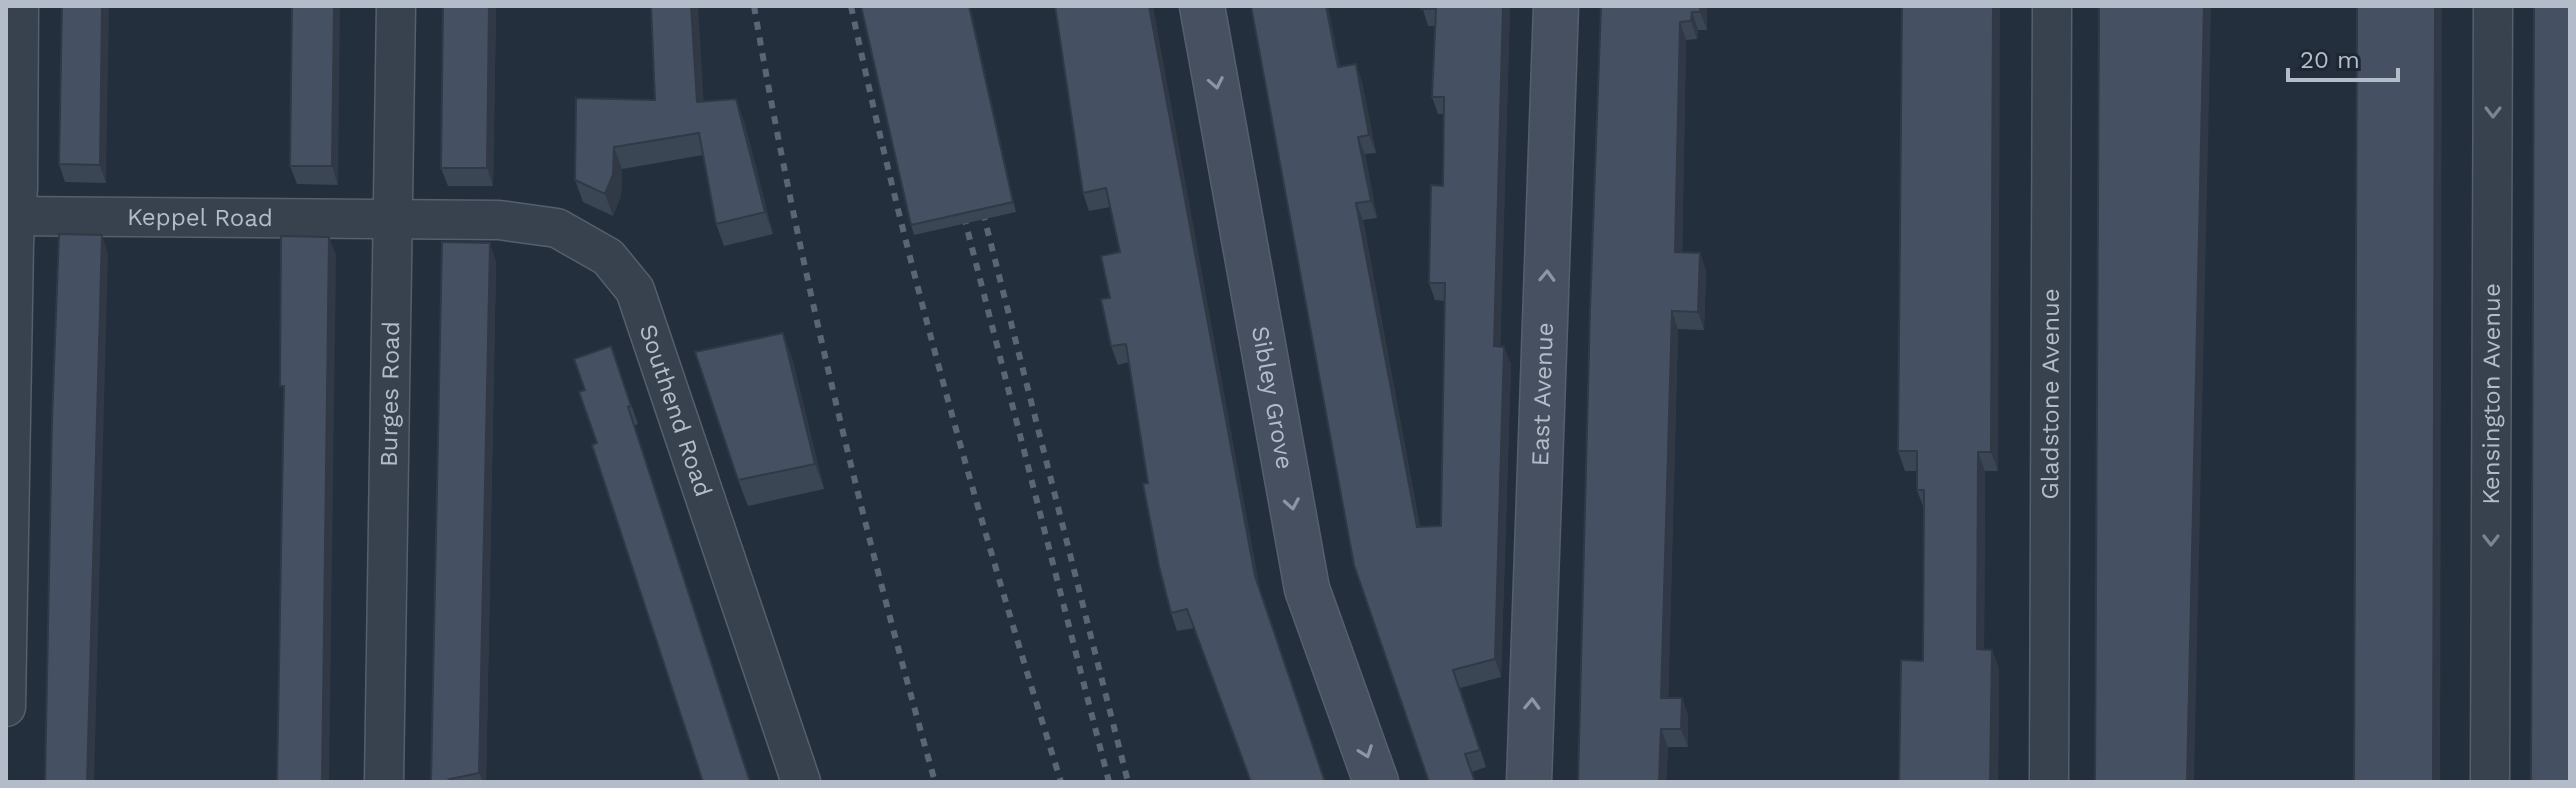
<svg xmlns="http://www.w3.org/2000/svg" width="2576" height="788" viewBox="0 0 2576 788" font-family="'Work Sans',sans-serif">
	<rect width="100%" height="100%" fill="#242f3e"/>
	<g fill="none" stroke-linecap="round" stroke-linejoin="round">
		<defs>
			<g id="minor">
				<path id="s1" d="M6,216l493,4 58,8 51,29 27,33 166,492"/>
				<path d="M6,707l8,-464 4,-55 1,-182"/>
				<path id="s2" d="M384,782l12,-776"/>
				<path id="s3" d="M2049,782l3,-776"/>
				<path id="s4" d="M2490,782l3,-776"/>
			</g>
			<g id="secondary">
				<path id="s5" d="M1202,6l105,583 69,193"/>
				<path id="s6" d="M1529,782l27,-776"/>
			</g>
		</defs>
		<use href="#minor" stroke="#565f6c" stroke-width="41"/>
		<use href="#secondary" stroke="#565f6c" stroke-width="47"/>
		<use href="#minor" stroke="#38414e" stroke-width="38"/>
		<use href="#secondary" stroke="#465061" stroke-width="44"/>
		<path stroke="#5a6575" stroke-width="6" stroke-dasharray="8 8" stroke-linecap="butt" d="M754,6c45,262 109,520 181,776
			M851,6c56,262 130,521 210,776
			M979,197l149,585
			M960,201l149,581"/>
	</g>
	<path fill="#3b4654" d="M62,6l44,177 -41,-1 -6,-18z
		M292,6l46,179 -41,-1 -7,-18z
		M443,6h53l-3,180h-45l-7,-18z
		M861,6h109l46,206 -102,23 -3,-10z
		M1153,6l41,622 -17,3 -6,-18 -42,-251 -11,3 -7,-19 -1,-48 10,-46 -10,-45 -21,4 -6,-18z
		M1251,6l89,61 16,-3 6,18 14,71 -11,1 12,64 -14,2 57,307 21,-1 4,-225 -10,-1 -6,-17 14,-97v-72h-5l-6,-17 3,-71h-7l-6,-20h88l-10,340 11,18 -10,313 -41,11 26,79 -14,5 -43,10z
		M1601,6h106v24h-9l-1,9 -11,1 -4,213h18l6,18 -2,59 -26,-1 -10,369h14l6,18v31h-20l-2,35 -76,-472z
		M1902,6l96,465h-13l-1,178 8,1 7,19 -1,113h-99l24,-121 1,-152 -7,-19v-19h-12l-7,-20z
		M576,98l128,4 40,19 29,113 -49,12 -8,-22 -13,-69 -81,14 -1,27 -8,20 -30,-14 -8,-22z
		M496,261l-10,521h-55z
		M611,346l27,78 -41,19 -12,-53z
		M792,358l32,131 -76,17 -10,-26z"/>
	<path fill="#303945" d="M102,6h7l-3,177 -6,-18z
		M334,6h6l-2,179 -6,-19z
		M489,6h7l-3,180 -6,-18z
		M691,6h7l7,118 -8,-22z
		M969,6h1l46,206 -3,-10z
		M1149,6h4l108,588 -6,-18z
		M1326,6h2l16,79 -6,-18z
		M1503,6h7l-10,357 -6,-17z
		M1700,6h7v24l-7,-18z
		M1993,6h7l-2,465 -7,-19z
		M2204,6h7l-17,776h-7z
		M2435,6h7l-2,776h-7z
		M1692,12l6,18 -1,9 -6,-18z
		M1680,22l6,18 -4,230 -7,-18z
		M1356,64l6,18 14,71 -7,-18z
		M736,99l8,22 29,113 -8,-22z
		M1358,137l7,17 12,64 -6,-17z
		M614,147l8,22 -1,27 -8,20 -8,-22z
		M1356,203l7,17 60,325 -6,-18z
		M102,235l6,18 -14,529h-7z
		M329,237l7,18 -7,527h-7z
		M490,243l6,18 -10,521h-3l-4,-9z
		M1700,253l6,18 -2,59 -6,-18z
		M1672,311l6,18 -10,387 -7,-18z
		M783,333l9,25 32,131 -9,-25z
		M1504,347l7,17 -10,313 -6,-18z
		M628,407l6,18 117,357h-1z
		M1978,452l7,19 -1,198 -7,-20z
		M1992,650l7,19 -1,113h-8z
		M1682,698l6,18v31l-7,-18z
		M1661,729l7,18 -2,35h-7z"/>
	<path fill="#455162" stroke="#303945" stroke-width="2" d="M62,6h40l-2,159 -41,-1z
		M292,6h42l-2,160h-42z
		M443,6h46l-2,162h-46z
		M651,6h40l6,96 39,-3 29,113 -49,12 -17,-91 -85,14 -1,27 -8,20 -30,-14 1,-82 79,2z
		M861,6h108l44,196 -102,23z
		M1055,6h94l106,570 70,206h-74l-64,-173 -16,4 -12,-47 -16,-82 5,-1 -22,-139 -15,2 -10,-47 9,-1 -9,-42 19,-4 -14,-64 -23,5z
		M1251,6h75l12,61 18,-3 13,71 -11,2 13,64 -15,2 61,324 24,-1 4,-243h-16l2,-98 12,1 1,-89h-12l4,-88h-15l1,-3h81l-9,340 10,1 -9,312 -42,11 27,80 -15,4 10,28h-46l-75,-217z
		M1601,6h99v6h-8l-1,9 -11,1 -5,230 25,1 -2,59 -26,-1 -11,387h21l-1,31h-20l-2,53h-81l12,-472z
		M1902,6h91l-2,446h-13l-1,197 15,1 -2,132h-91l2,-122 22,1 1,-171h-7v-39h-19z
		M2099,6h105l-17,776h-92z
		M2357,6h78l-2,776h-79z
		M2534,6h36v776h-39z
		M59,234l43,1 -15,547h-42l7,-361z
		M281,236l48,1 -7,545h-45l7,-396h-4z
		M442,242l48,1 -11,530 -29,6 8,3h-27z
		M783,333l32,131 -77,16 -43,-128z
		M611,346l20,60 -3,1 122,375h-47l-111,-337 5,-2 -18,-51 6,-2 -11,-31z"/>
	<defs><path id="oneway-chevron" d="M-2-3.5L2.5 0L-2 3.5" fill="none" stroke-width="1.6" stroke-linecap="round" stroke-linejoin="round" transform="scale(2)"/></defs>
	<g stroke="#8e96a5">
		<use href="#oneway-chevron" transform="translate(1216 83) rotate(79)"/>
		<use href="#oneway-chevron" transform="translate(1547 276) rotate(-88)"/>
		<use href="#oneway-chevron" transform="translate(1292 504) rotate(80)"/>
		<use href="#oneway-chevron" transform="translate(1532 704) rotate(-88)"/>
		<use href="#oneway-chevron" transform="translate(1366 752) rotate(70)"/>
	</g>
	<g stroke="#7c8592">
		<use href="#oneway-chevron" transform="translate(2493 112) rotate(90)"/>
		<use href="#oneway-chevron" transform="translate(2491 540) rotate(90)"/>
	</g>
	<g text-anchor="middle" stroke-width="8" stroke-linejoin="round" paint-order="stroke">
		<g font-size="24" fill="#b4bcc9" stroke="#1d2633">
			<text dy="8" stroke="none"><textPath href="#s1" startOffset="194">Keppel Road</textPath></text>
			<text dy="8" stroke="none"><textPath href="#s2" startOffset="388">Burges Road</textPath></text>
			<text dy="8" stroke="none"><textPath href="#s6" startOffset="388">East Avenue</textPath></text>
			<text dy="8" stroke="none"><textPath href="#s3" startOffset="388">Gladstone Avenue</textPath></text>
			<text dy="8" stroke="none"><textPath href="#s4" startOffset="388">Kensington Avenue</textPath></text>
			<text dy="8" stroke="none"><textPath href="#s5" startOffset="398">Sibley Grove</textPath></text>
			<text dy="8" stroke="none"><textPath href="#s1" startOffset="780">Southend Road</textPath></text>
		</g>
	</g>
	<rect width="2576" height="788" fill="none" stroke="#b4bcc9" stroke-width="16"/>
	<path d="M2288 68v12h110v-12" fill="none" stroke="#b4bcc9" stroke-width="4"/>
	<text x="2300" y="68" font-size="24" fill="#b4bcc9" stroke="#1d2633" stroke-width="6" paint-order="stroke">20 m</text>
</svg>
